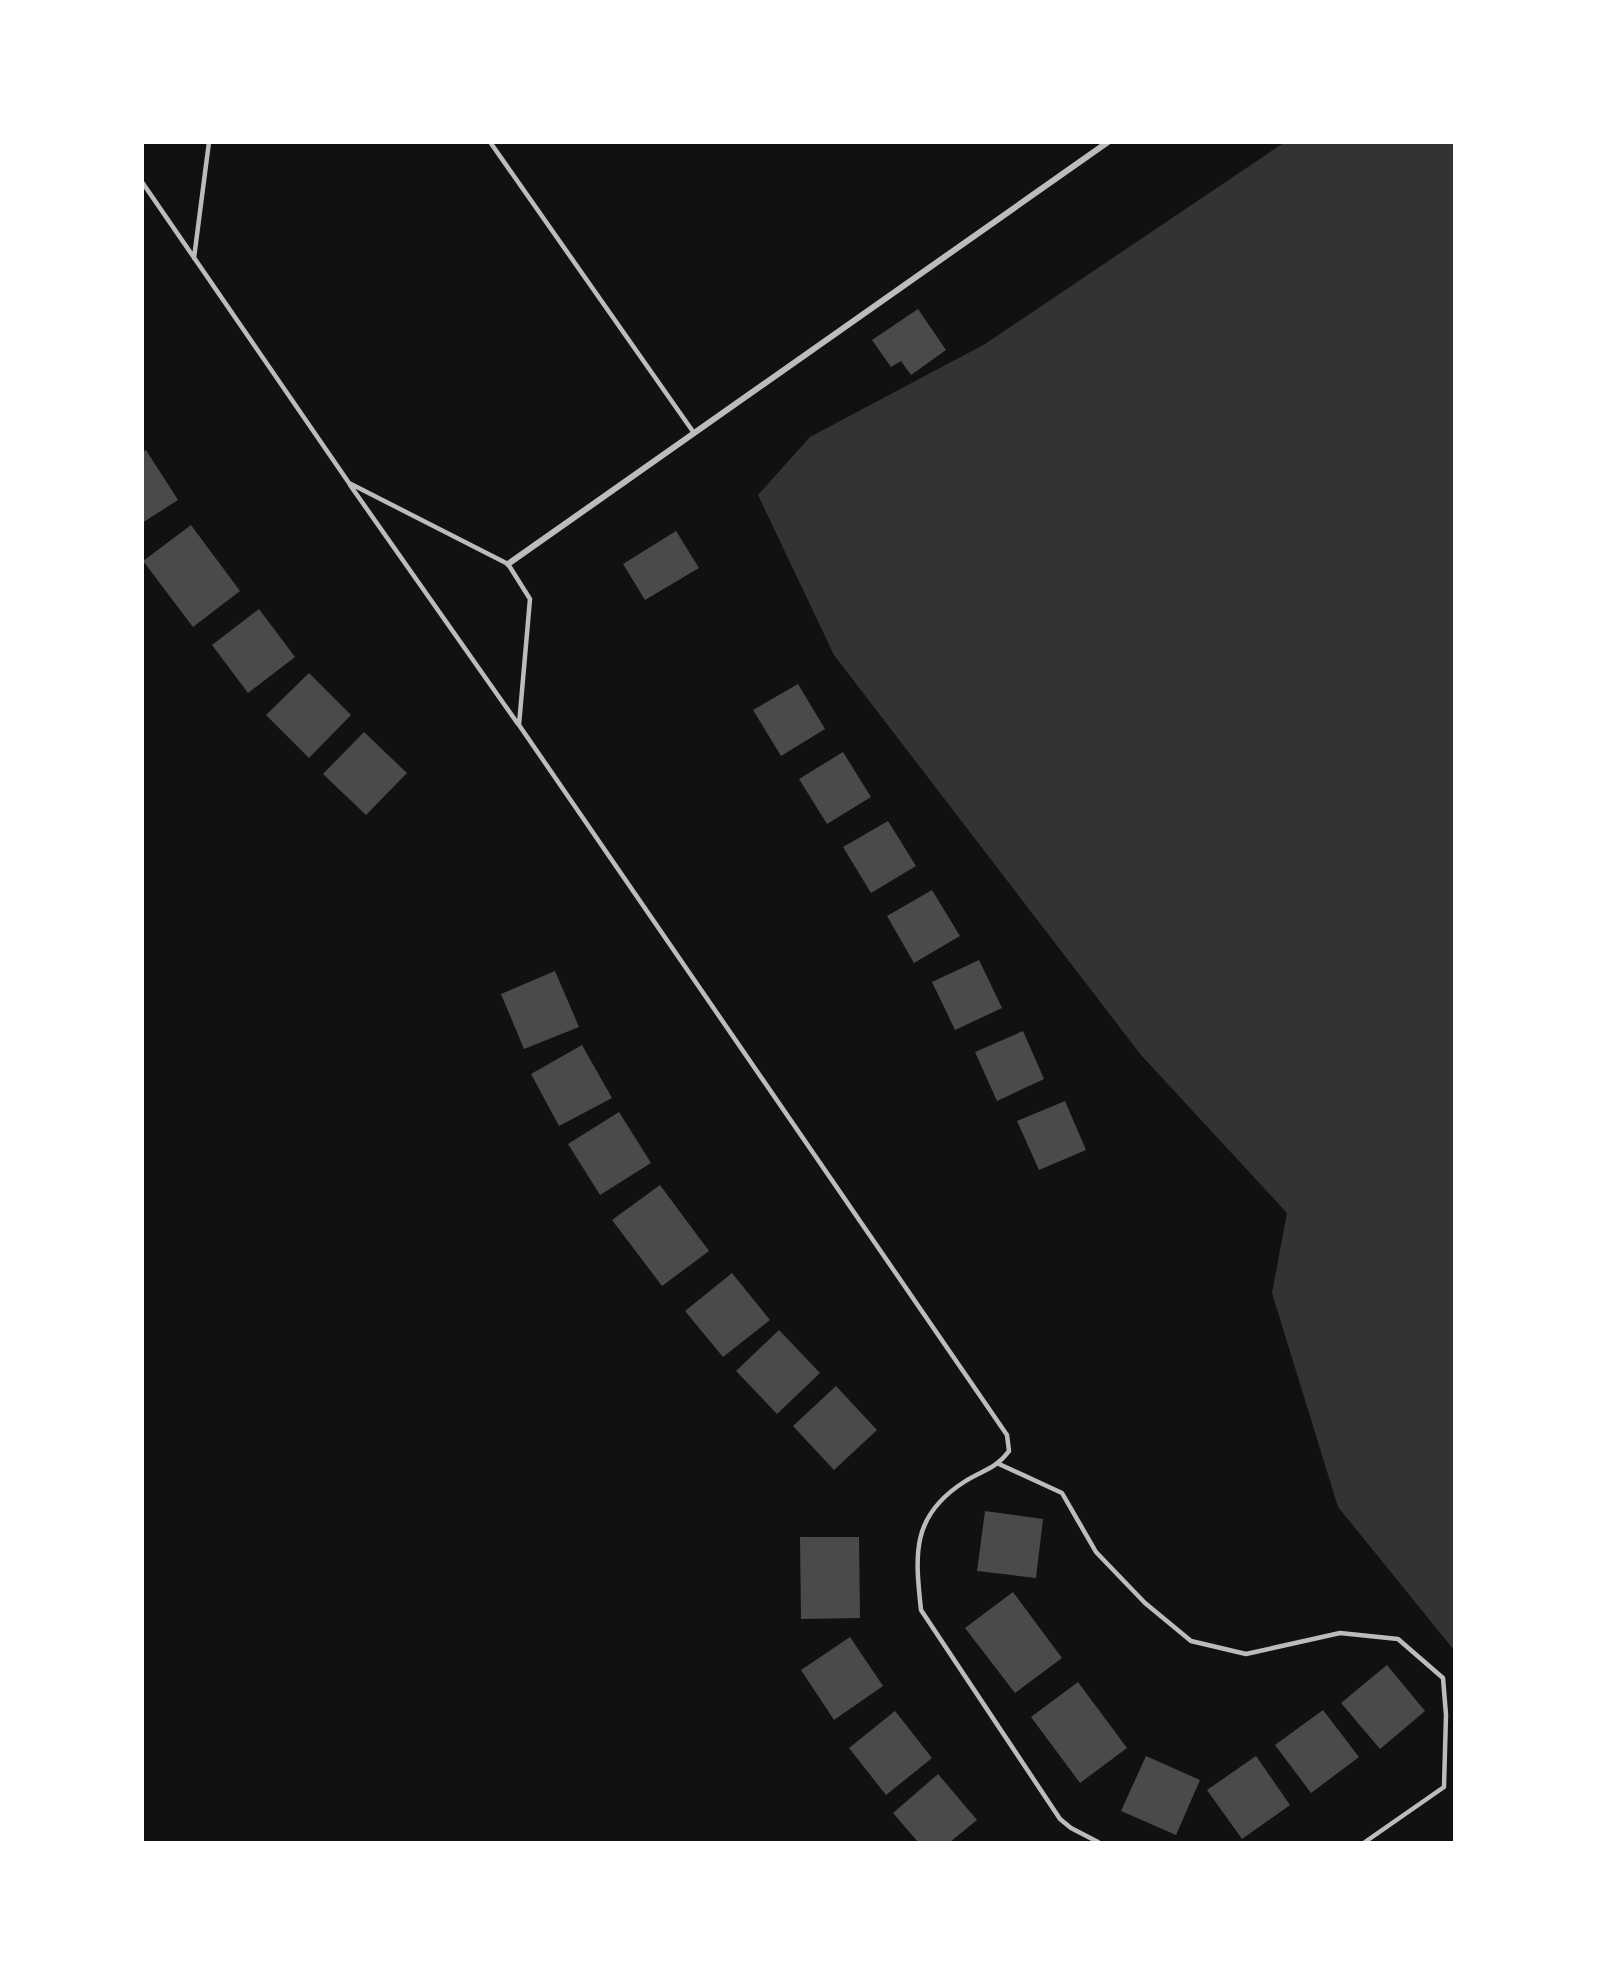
<svg xmlns="http://www.w3.org/2000/svg" width="1597" height="1985" viewBox="0 0 1597 1985" font-family="Barlow,sans-serif">
	<rect width="100%" height="100%" fill="#111"/>
	<path fill="#333" d="M1285,142l169,1v1507l-116,-143 -66,-214 15,-80 -146,-158 -307,-400 -76,-160 52,-58 175,-93z"/>
	<path fill="#4a4a4a" d="M918,309l28,41 -35,25 -10,-14 -10,6 -19,-27z
		M146,450l32,50 -36,23v-71z
		M191,525l49,66 -47,36 -50,-66z
		M676,531l23,37 -54,32 -22,-36z
		M259,609l36,48 -47,36 -36,-48z
		M309,673l42,42 -42,43 -43,-43z
		M798,684l27,45 -44,27 -28,-46z
		M364,732l43,41 -41,42 -43,-41z
		M843,752l28,45 -44,27 -28,-45z
		M888,821l28,45 -45,27 -28,-46z
		M932,890l28,46 -46,27 -27,-47z
		M979,960l23,48 -47,22 -23,-48z
		M555,971l24,56 -55,22 -23,-55z
		M1023,1031l21,48 -47,22 -22,-49z
		M582,1045l30,53 -53,28 -28,-52z
		M1065,1101l21,49 -47,20 -22,-49z
		M619,1112l32,51 -51,32 -32,-51z
		M660,1185l49,66 -47,35 -50,-66z
		M732,1273l38,47 -47,37 -38,-46z
		M779,1330l41,43 -43,41 -41,-43z
		M836,1386l41,44 -43,40 -41,-44z
		M985,1511l58,8 -7,59 -59,-7z
		M800,1537h59l1,81 -59,1z
		M1013,1592l49,66 -47,35 -50,-65z
		M850,1637l33,49 -49,34 -33,-50z
		M1387,1665l38,46 -45,38 -39,-46z
		M1078,1682l49,66 -47,35 -49,-66z
		M1323,1710l36,47 -48,36 -36,-48z
		M895,1711l37,47 -46,37 -37,-47z
		M1146,1756l54,24 -24,55 -55,-24z
		M1256,1756l34,49 -48,34 -35,-49z
		M938,1774l39,46 -27,22h-32l-25,-29z"/>
	<g fill="none" stroke-linecap="round" stroke-linejoin="round">
		<path stroke="#bcbcbc" stroke-width="4.5" d="M490,142l204,291
			M142,182l207,301 159,81 22,35 -11,126 488,710 2,16c-14,19 -27,19 -45,31 -53,34 -49,72 -43,128l139,209 11,9 27,14
			M194,258l15,-116
			M350,485l168,239
			M999,1464l63,29 34,59 49,51 46,38 55,13 94,-21 58,6 45,39 3,37 -2,72 -79,55"/>
		<path stroke="#bcbcbc" stroke-width="6" d="M508,564l600,-422"/>
	</g>
	<rect width="1597" height="1985" fill="none" stroke="#ffffff" stroke-width="288"/>
</svg>
